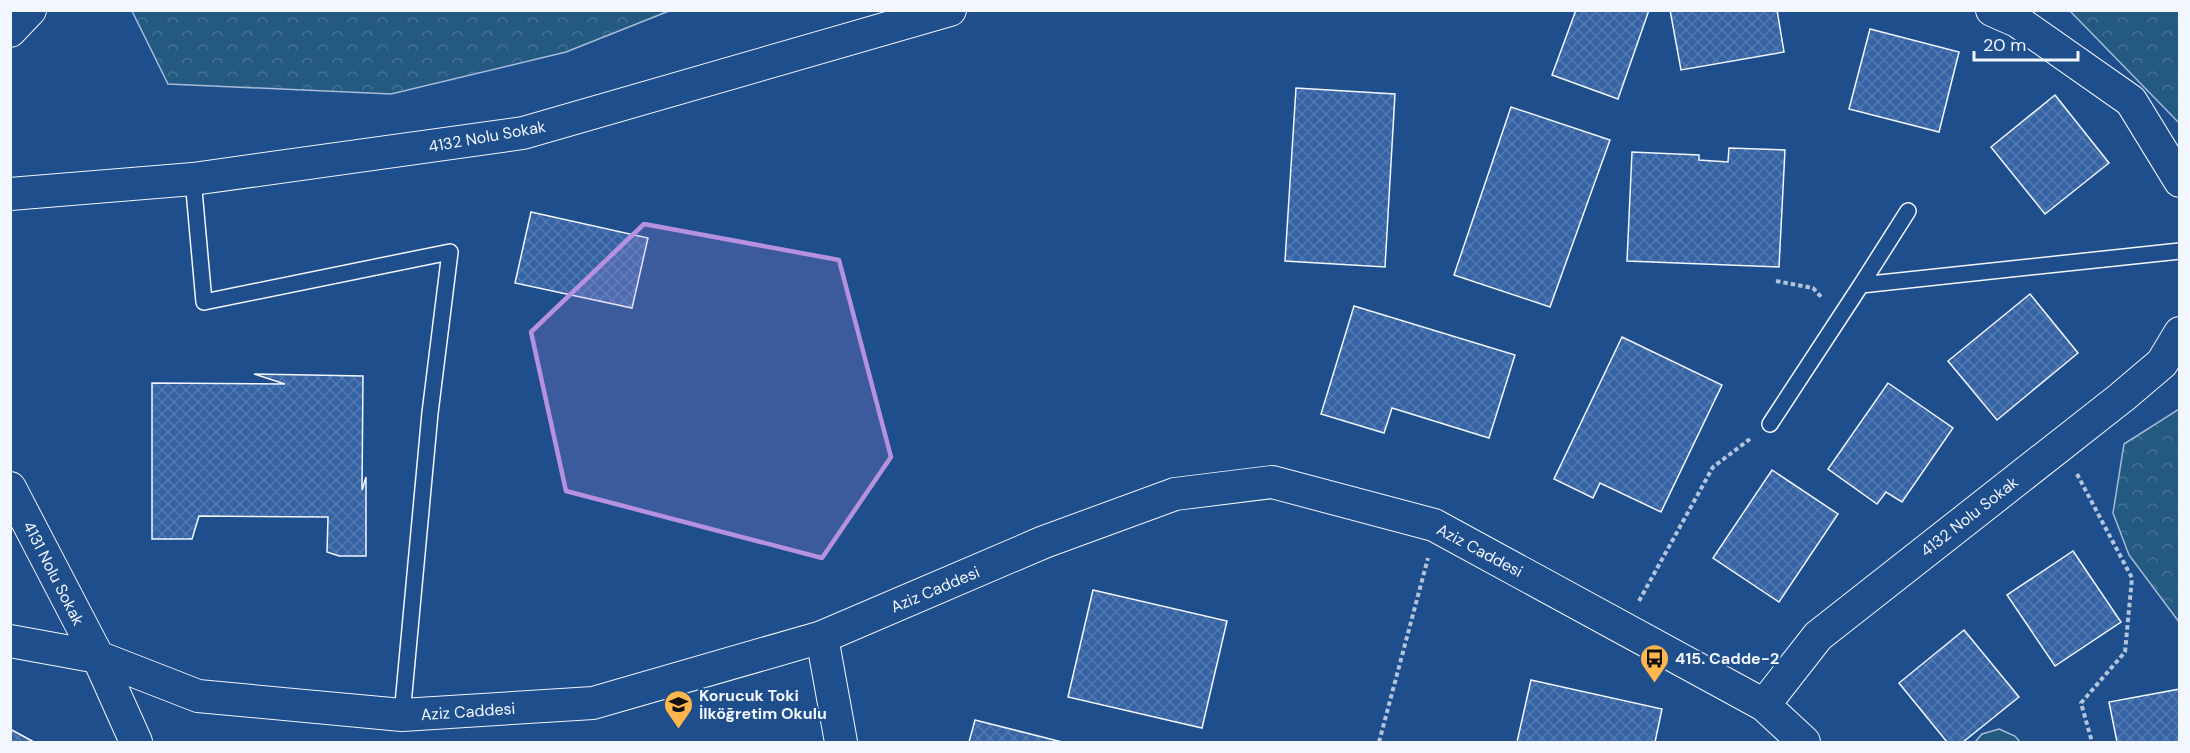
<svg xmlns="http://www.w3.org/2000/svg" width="2190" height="753" viewBox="0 0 2190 753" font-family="'DM Sans',sans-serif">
	<defs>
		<pattern id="forest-crowns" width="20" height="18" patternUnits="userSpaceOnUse" patternTransform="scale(1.5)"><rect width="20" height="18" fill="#245a82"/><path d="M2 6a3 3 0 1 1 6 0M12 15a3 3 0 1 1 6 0" fill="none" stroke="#447295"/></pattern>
		<pattern id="park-tufts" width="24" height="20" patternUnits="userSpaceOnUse" patternTransform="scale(1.5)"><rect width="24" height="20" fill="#245a82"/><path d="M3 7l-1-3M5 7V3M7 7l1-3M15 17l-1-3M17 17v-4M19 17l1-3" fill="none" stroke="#447295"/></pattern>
		<pattern id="building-cross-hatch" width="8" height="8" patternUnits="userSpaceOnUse" patternTransform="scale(1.5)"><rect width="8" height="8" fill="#3563a3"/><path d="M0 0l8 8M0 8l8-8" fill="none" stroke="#537ab1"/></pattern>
	</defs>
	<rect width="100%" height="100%" fill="#1f4e8c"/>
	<path fill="url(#forest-crowns)" stroke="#a8bbd7" stroke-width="1.5" d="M132,11h537l-103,41 -175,42 -223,-10z
		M2070,11h109v112z
		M2179,409v213l-50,-67 -16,-42 11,-69z"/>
	<path fill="url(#park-tufts)" stroke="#a8bbd7" stroke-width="1.5" d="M1999,729l16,7 5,6h-45l7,-8z"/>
	<path fill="url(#building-cross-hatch)" stroke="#f2f6ff" stroke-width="1.5" d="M1576,10h73l-31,89 -66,-24z
		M1670,10h107l7,42 -103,18z
		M1870,29l89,23 -20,80 -90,-23z
		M1296,88l99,6 -10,173 -100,-6z
		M2055,95l54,68 -64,51 -54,-67z
		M1511,107l99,33 -60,167 -96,-32z
		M1729,148l56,2 -6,117 -152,-6 5,-109 67,3v5l29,2z
		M531,212l117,26 -16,70 -117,-25z
		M2030,294l48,59 -81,67 -49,-59z
		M1354,306l161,49 -26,83 -97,-30 -8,25 -63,-19z
		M1622,337l100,48 -61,127 -61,-29 -7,15 -39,-19z
		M254,374l109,2 -1,114 4,-13v79h-27l-12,-4 1,-35 -129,-1 -7,23h-40v-156l133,1z
		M1888,383l65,45 -51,74 -16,-10 -9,12 -49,-35z
		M1772,470l66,44 -59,88 -66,-44z
		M2073,551l48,71 -66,44 -48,-71z
		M1093,590l134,31 -25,107 -134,-31z
		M1964,630l55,67 -56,45h-16l-48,-59z
		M1531,680l131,29 -7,33h-138z
		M2180,689v53h-63l-8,-40z
		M975,720l87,22h-93z
		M10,729l24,13h-24z"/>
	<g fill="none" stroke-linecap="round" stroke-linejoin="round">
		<defs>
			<path id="service" d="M193,179l11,123 246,-50 -20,161 -28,302
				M1861,285l47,-74
				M1770,424l91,-139 319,-34"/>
			<path id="minor" d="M1992,10l25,11 114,80 49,80
				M10,31l20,-21
				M10,194l183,-15 330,-46 427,-123
				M10,488l88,169 38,85
				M822,637l19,105
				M10,641l88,16 100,39 204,19 191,-12 229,-66 222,-95 131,-48 97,-12 162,43 330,180 40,37
				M1764,705l54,-69 304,-239 40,-34 18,-30"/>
		</defs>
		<use href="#service" stroke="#f2f6ff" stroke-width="18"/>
		<use href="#minor" stroke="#f2f6ff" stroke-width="34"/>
		<path stroke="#b3c4dc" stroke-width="4" stroke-dasharray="4.5 3" stroke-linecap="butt" d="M1776,281l37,7 10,11
			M2077,474l55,104 -7,74 -44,51 11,39
			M1639,601l74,-134 37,-28
			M1379,742l49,-184"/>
		<use href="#service" stroke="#1f4e8c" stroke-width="15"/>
		<use href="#minor" stroke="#1f4e8c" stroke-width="32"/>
	</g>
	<path fill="#b691df" fill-opacity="0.2" stroke="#b691df" stroke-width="4.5" stroke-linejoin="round" d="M644,224l195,36 52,197 -69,101 -256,-67 -35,-159z"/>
	<defs>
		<symbol id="bus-pin" viewBox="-11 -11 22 30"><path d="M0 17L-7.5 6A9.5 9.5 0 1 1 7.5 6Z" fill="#ffb74d" stroke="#1f4e8c"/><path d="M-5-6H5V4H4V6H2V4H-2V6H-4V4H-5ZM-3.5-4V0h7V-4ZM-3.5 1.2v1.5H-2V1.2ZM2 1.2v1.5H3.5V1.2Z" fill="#111"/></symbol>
		<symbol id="school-pin" viewBox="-11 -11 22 30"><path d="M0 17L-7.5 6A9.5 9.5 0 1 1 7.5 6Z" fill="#ffb74d" stroke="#1f4e8c"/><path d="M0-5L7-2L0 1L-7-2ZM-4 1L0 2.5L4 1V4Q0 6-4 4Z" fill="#111"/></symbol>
	</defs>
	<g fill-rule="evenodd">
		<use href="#bus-pin" x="1638" y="642" width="33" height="45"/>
		<use href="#school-pin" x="662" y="688" width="33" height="45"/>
	</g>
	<g text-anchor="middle" stroke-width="4.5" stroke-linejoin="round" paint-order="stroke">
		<g font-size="16" fill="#f2f6ff" stroke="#1f4e8c">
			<text transform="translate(487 136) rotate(-10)" y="6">4132 Nolu Sokak</text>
			<text transform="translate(1969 516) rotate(-38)" y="6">4132 Nolu Sokak</text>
			<text transform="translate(1480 550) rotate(28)" y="6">Aziz Caddesi</text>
			<text transform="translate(54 573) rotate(63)" y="6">4131 Nolu Sokak</text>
			<text transform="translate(935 589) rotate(-23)" y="6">Aziz Caddesi</text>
			<text transform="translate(468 711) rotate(-4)" y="6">Aziz Caddesi</text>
		</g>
		<g font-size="16" font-weight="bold" fill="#f2f6ff" stroke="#1f4e8c" text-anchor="start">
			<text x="1675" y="664">415. Cadde-2</text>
			<text x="699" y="701">Korucuk Toki<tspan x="699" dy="18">İlköğretim Okulu</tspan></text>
		</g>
	</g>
	<rect width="2190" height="753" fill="none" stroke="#f2f6ff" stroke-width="24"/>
	<path d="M1974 51v9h104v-9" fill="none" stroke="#f2f6ff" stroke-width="3"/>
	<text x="1983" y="51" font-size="18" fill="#f2f6ff" stroke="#1f4e8c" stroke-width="4.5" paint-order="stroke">20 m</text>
</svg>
